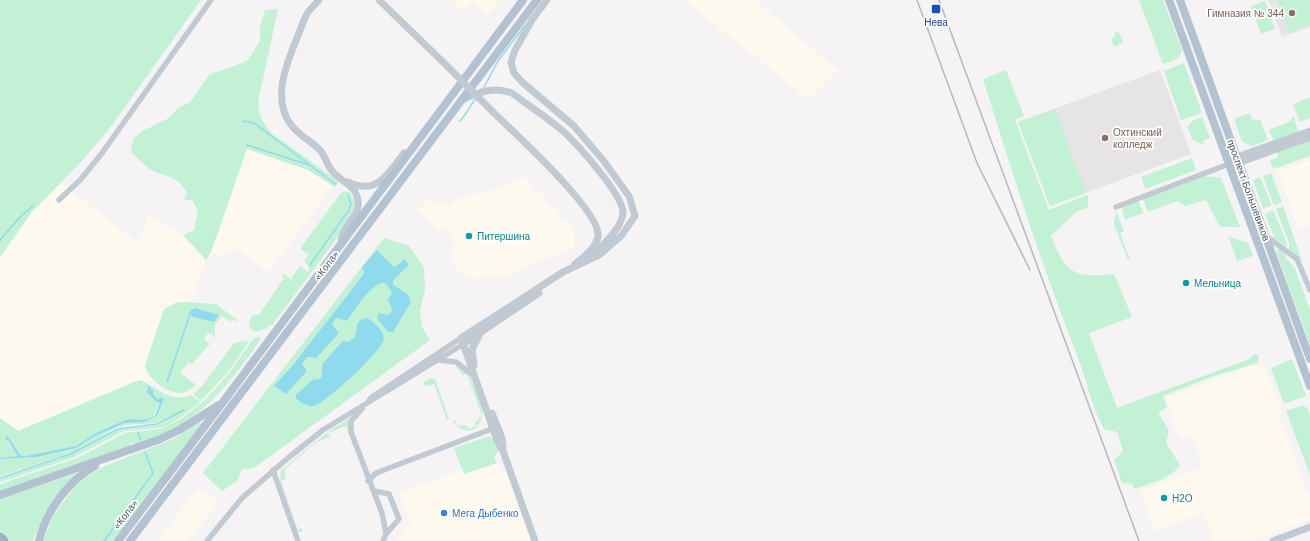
<svg xmlns="http://www.w3.org/2000/svg" width="1310" height="541" viewBox="0 0 1310 541" font-family="Helvetica,sans-serif">
	<rect width="100%" height="100%" fill="#f5f3f3"/>
	<path fill="#fdf9ef" d="M452,0h48l-11,14 -17,-12 -9,10z
		M684,0h71l83,71 -30,28z
		M247,149l61,21 25,16 -65,86 -31,-23 -15,7 -11,-4z
		M1310,160v65l-11,4 -21,-58z
		M527,177l6,14 4,-1 2,4 4,-1 5,13 4,-1 2,4 3,-1 4,13 7,-2 7,18 -2,11 -68,28 -31,2 -18,-9 -6,-17 6,-3 -9,-21 -12,2 -2,-6 -16,-14 12,-12 7,5 12,2 4,-2 2,-3 41,-11z
		M61,183l76,59 11,-26 35,19 23,25 -45,125 -22,-5 -121,51 -18,-13v-161l32,-45z
		M1263,362l20,51 -4,2 31,85v20l-57,21h-39l-11,-28 -48,18 -15,-40 63,-24 -12,-33 -11,3 -15,-39z
		M497,463l4,10 5,-2 25,70h-134l14,-19 -12,-29 64,-23 2,4z
		M197,489l22,12 -2,3 -29,37h-30z"/>
	<path fill="#e6e4e5" d="M1268,0h42v27l-28,10z
		M1160,70l31,84 -141,52 -32,-84z"/>
	<path fill="#c3f1d5" d="M0,0h201l-88,124 -31,37 -50,51 -32,45z
		M1139,0h24l19,50c-2,10 -11,11 -19,14z
		M1277,0h33v25l-21,8z
		M1265,1l10,28 -14,5 -10,-28z
		M278,9l-20,93 3,16 9,14 68,49v2l-3,4 -27,-17 -61,-21 -36,103 -5,8 -23,-25 11,-5 4,-19 -5,-10 -9,-2 3,-7c-12,-17 -18,-14 -34,-21 -8,-4 -15,-13 -22,-19l2,-13 8,-7 28,-14 9,-10 12,-6 20,-28 25,-8 13,-6 12,-19v-15l5,-16z
		M1118,31l5,10 -2,3 -7,3 -3,-9 5,-2 -2,-4z
		M1184,63l18,50 -21,7 -17,-49z
		M1006,70l18,46 -9,4 34,90 39,-15v12l-12,5 -25,24c15,38 22,42 63,38l18,43 -43,16 28,75 132,-49 6,-5 4,2 -2,7 -46,14 -48,19 4,11 -9,6 11,17 -3,13 14,22c-9,14 -30,18 -45,24l-3,-5 -10,-1 -8,-23 9,-9 -6,-19 -13,-3c-14,-25 -16,-46 -26,-71 -36,-92 -66,-186 -95,-279z
		M1310,97v21l-10,4 -7,-18z
		M1055,109l31,84 -36,13 -32,-84z
		M1250,113l3,8 7,-2 8,21 -16,6 -10,-4 -8,-23z
		M1202,117l8,21 -8,3 2,4 -11,-5 -6,-13 5,-6z
		M1294,117l4,15 -24,9 -5,-11 22,-9 1,-3z
		M1310,140v16l-37,13 -3,-9 8,-3 -1,-5z
		M1192,158l4,12 -51,19 -4,-12z
		M1271,173l11,29 -8,3 -11,-29z
		M1204,176l17,2 19,49h-20l-14,-27 -21,6 -7,-5 -30,11 -5,-13z
		M1260,177l12,29 -9,2 -10,-28z
		M345,191l5,2 4,8 1,6 -9,19 -73,98 -8,5 -11,3 -5,-6v-5l4,-6h6l25,-37 -2,-3 1,-2 8,6 9,-13 8,6 2,-3 -6,-9 5,-5 -8,-6 1,-3 39,-53z
		M1138,200l5,13 -18,7 -3,-13z
		M1283,206l19,55 -13,-12v-6l-13,-34z
		M1273,210l14,34v3l-12,-8 -10,-25z
		M1116,211l8,20 -4,2 10,27h-2l-14,-36z
		M1228,236l20,7 5,13 -16,5z
		M384,238l25,8 15,21 1,23 -5,21 2,16 8,13 -176,128 -12,1 -5,12 -15,10 -19,-18z
		M1278,249l7,4 1,5 9,10 15,42v35l-34,-94z
		M184,302l32,2 21,16 -2,2 -3,-3 -2,3 -8,-6 -7,9v12l-7,-4 -4,6 6,5 -18,20 -3,-2 -9,11 16,12c-4,3 -9,7 -14,8 -14,1 -35,-14 -37,-28l19,-56 11,-6z
		M259,337l2,2c-38,53 -60,84 -125,105l-6,-2 1,4 -131,47v-9l77,-26 48,-25 35,-4 21,-10 25,-20 24,-27 23,-33z
		M250,340l-21,31 -28,30 -8,-7 10,-9 31,-42z
		M1292,359l14,37 -22,8 -13,-36z
		M457,365l11,7 2,5c7,17 24,44 -1,54l-10,-3 -6,-7 2,-1 3,6 9,-1 1,4 8,-3 -1,-4 4,-2 -1,-2 4,-2 -15,-42 -4,1 -7,-8z
		M431,378l4,1 14,40 -2,1 -13,-36 -7,2 -3,-1v-3z
		M139,380c21,7 28,24 52,15l9,7 -19,15 -13,8 -9,3 -35,3 -52,27 -72,24v-3l71,-24 47,-25 40,-5 26,-15 -29,13 -30,2 -9,3 -44,25 -72,23v-17l37,-2 39,-9 19,-12 30,-13 19,-1 10,-5 3,-1 7,-17 -6,2 -10,-15 -1,5 7,8 6,3 -6,12 1,1 -12,5 -20,1 -29,13 -18,12 -51,10h-4l-14,-21 -2,6 3,-1 11,16 -19,2v-40l18,13z
		M1303,405l4,3 3,7v60l-24,-64z
		M353,416l-5,14 -2,-4 -18,7 2,4 -13,5 -32,27v10l-4,2 17,49 4,-2v4h-4l-18,-51 1,-11 47,-38z
		M200,422l2,2 -89,117h-70l10,-25 23,-31 24,-17 71,-28z
		M489,436l5,4 5,10 -5,7 3,6 -33,11 -10,-26z
		M78,473l-24,25 -16,30 -5,13h-24l-9,-8v-34z"/>
	<path fill="#90daee" d="M377,250l17,17 4,-2 6,-6 5,6 -16,15v5l15,9 3,8 -18,30h-5l-11,-14 2,-5 8,2 4,-2 1,-4 -4,-9 4,-7c-2,-4 -4,-9 -8,-10 -10,-3 -32,30 -37,38l-9,-3 -4,2 -2,5 7,8 -24,26 -3,-2h-5l-5,7 5,7 -21,23 -12,-8 19,-21 70,-90 1,-4 -2,-4z
		M195,308l24,7 -5,7 -21,-5 -2,-2v-4z
		M367,318c6,3 20,15 16,24 -5,12 -58,62 -70,64 -6,1 -12,-4 -17,-7v-4l16,-15 8,-1c4,-5 1,-10 3,-16l20,-22 5,1 7,-5c4,-9 -2,-17 12,-19z
		M147,385l6,5v4l5,6 2,-3 4,2 -7,17 -13,6 -19,1 -30,13 -19,12 -39,9 -37,2v-1l18,-2 -10,-16 -3,1 2,-6 14,21h4l51,-10 18,-12 29,-13 7,-2 13,1 12,-4 5,-14h-3l-11,-11 2,-1z"/>
	<g fill="none" stroke-linecap="round" stroke-linejoin="round">
		<path stroke="#90daee" stroke-width="1.5" d="M483,89l15,-28 28,-37
			M243,121l11,2 81,61
			M459,121l3,-2 14,-21
			M247,145l62,20
			M0,240l22,-25 11,-9
			M310,265l39,-55 2,-6 -3,-9
			M167,382l24,-71
			M138,433l3,7
			M0,478l71,-24 47,-25 39,-5 27,-14
			M104,541l49,-68 -8,-21"/>
		<defs>
			<path id="trunk" d="M0,538l3,3"/>
		</defs>
		<use href="#trunk" stroke="#7690ad" stroke-width="10"/>
		<path stroke="#c1cad2" stroke-width="5.5" d="M59,200l22,-21 21,-26 109,-153
			M1116,207l113,-43
			M1266,236l31,23 13,31
			M439,360l17,2 17,13
			M368,402l4,-5 89,-59
			M362,409l-11,12v11l31,81 4,21
			M273,470l25,71
			M368,481l8,-8 113,-43 5,-5
			M374,491l15,3 10,25 -13,15 -3,7
			M207,541l35,-43 46,-40 35,-28 139,-85"/>
		<path stroke="#c1cad2" stroke-width="7" d="M319,0l-11,12 -4,8c-11,31 -37,75 -12,106 8,10 19,15 28,24 5,6 7,15 12,21 9,11 23,13 26,29 3,17 -17,26 -17,43
			M379,0l64,62
			M461,100c19,-8 32,-14 51,-7 17,13 36,25 52,39 13,12 60,64 59,81 -1,15 -22,35 -33,43
			M493,112c20,20 108,99 105,124 -2,13 -14,20 -23,28
			M1229,164l8,-7 73,-26
			M1235,164l75,-27
			M348,182c29,14 41,-9 56,-29
			M462,345l77,-52
			M474,366l-2,-17 8,-15
			M492,413l10,25 1,9
			M535,541l-32,-90 -6,-11 -36,-102 102,-66 36,-17 22,-19 14,-20 -6,-20 -26,-36 -29,-34 -52,-44 -8,-9 -3,-11 4,-12 17,-30 15,-20
			M1273,541l37,-14"/>
		<path stroke="#b3c2d1" stroke-width="8" d="M1169,0l141,386
			M1180,0l130,359
			M0,495l158,-55 21,-10 40,-25
			M39,541c7,-30 29,-60 56,-75
			M118,541l105,-139 300,-402
			M130,541l407,-541"/>
		<use href="#trunk" stroke="#9fb4c9" stroke-width="9"/>
		<path stroke="#b5b8bd" stroke-width="1.5" d="M917,0l60,163 53,107
			M939,0l200,541"/>
		<path stroke="#c1cad2" stroke-width="7" d="M443,62l50,50"/>
	</g>
	<rect fill="#1a4fb4" stroke="#fff" stroke-width="1.5" x="931" y="4" width="10" height="10" rx="2"/>
	<g fill="#8d6e63" stroke="#fff" stroke-width="1.5">
		<circle cx="1292" cy="13" r="4"/>
		<circle cx="1105" cy="138" r="4"/>
	</g>
	<g fill="#0f9aa8" stroke="#fff" stroke-width="1.5">
		<circle cx="469" cy="236" r="4"/>
		<circle cx="1186" cy="283" r="4"/>
		<circle cx="1164" cy="498" r="4"/>
	</g>
	<circle fill="#3f7fe0" stroke="#fff" stroke-width="1.5" cx="444" cy="513" r="4"/>
	<g text-anchor="middle" stroke-width="3.5" stroke-linejoin="round" paint-order="stroke">
		<g font-size="10" fill="#785e54" stroke="#fff" text-anchor="end">
			<text x="1284" y="17">Гимназия № 344</text>
			<text x="1113" y="136" text-anchor="start">Охтинский<tspan x="1113" dy="12">колледж</tspan></text>
		</g>
		<g font-size="10" fill="#164399" stroke="#fff">
			<text x="936" y="26">Нева</text>
		</g>
		<g font-size="10" fill="#4a5661" stroke="#fff">
			<text transform="translate(1249 190) rotate(70)" y="4">проспект Большевиков</text>
			<text transform="translate(326 265) rotate(-53)" y="4">«Кола»</text>
			<text transform="translate(125 514) rotate(-53)" y="4">«Кола»</text>
		</g>
		<g font-size="10" fill="#0d838f" stroke="#fff" text-anchor="start">
			<text x="477" y="240">Питершина</text>
			<text x="1194" y="287">Мельница</text>
			<text x="1172" y="502">H2O</text>
		</g>
		<g font-size="10" fill="#366cbe" stroke="#fff" text-anchor="start">
			<text x="452" y="517">Мега Дыбенко</text>
		</g>
	</g>
</svg>
